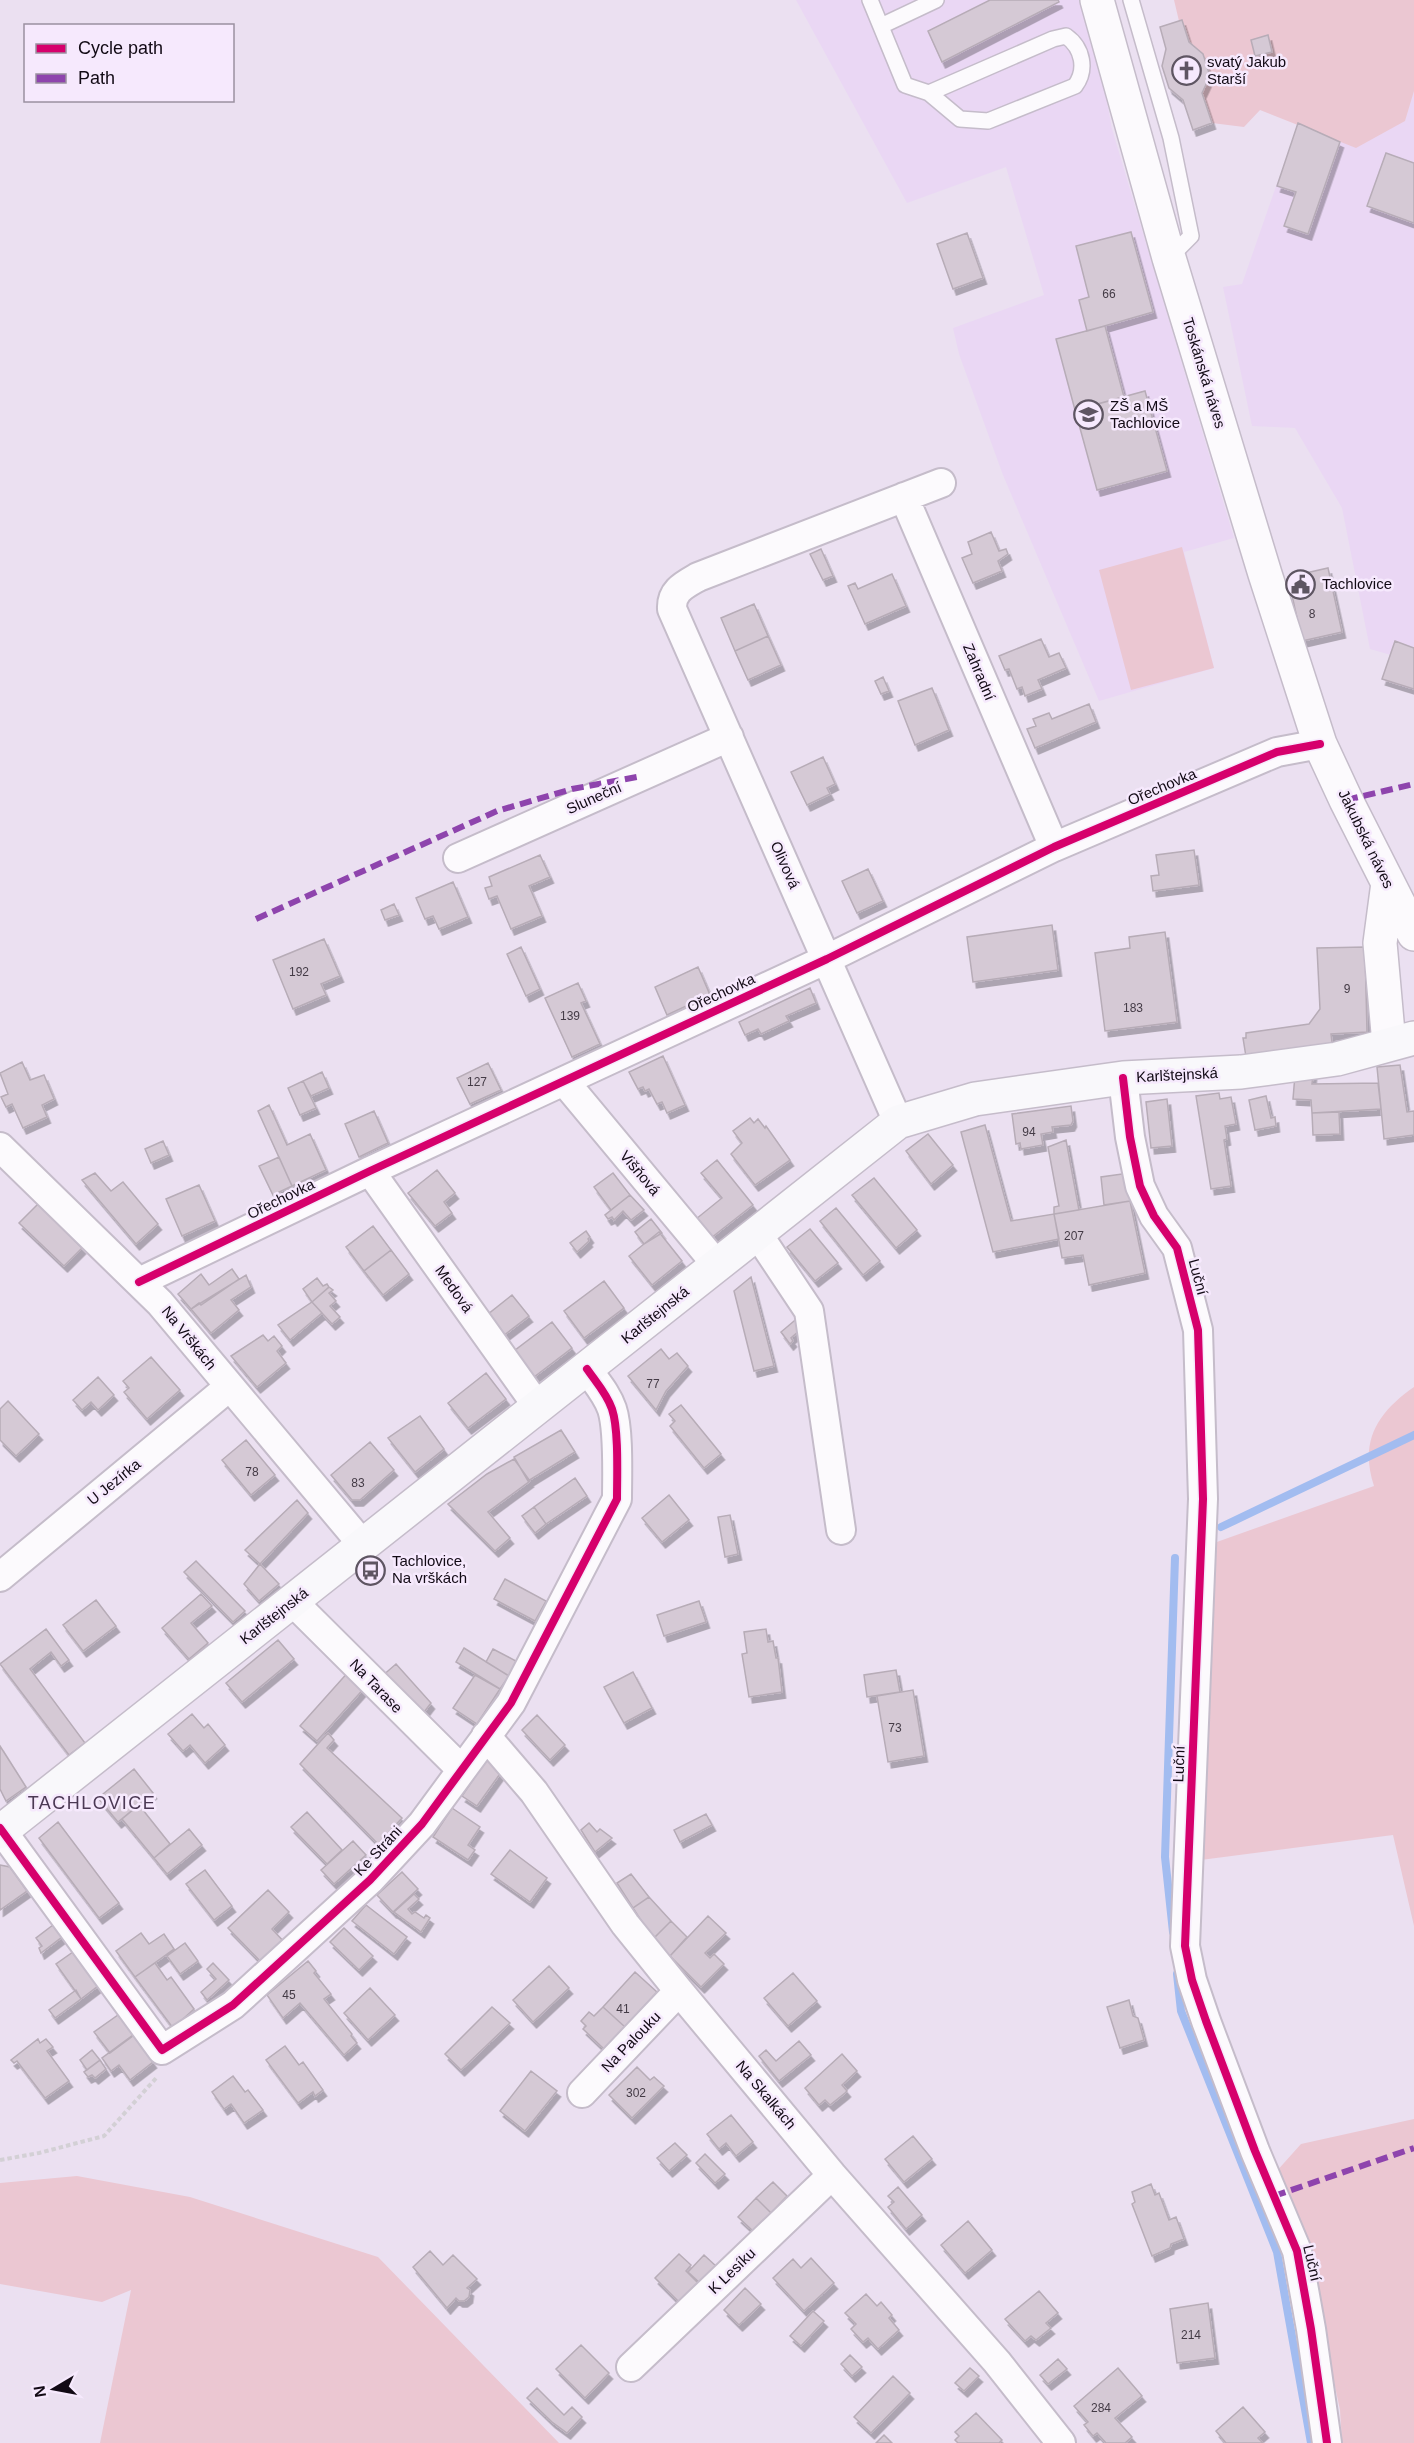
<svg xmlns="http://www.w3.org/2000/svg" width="1414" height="2443" viewBox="0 0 1414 2443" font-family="Arial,sans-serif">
	<defs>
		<filter id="shadow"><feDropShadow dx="3.5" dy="6" stdDeviation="0" flood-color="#0004"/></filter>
	</defs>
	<rect width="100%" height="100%" fill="#ebe0f1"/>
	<path fill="#ead7f4" d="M796,0h292l24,129 122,409 -50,14 30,116 -115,33 -96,-226 -44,-121 -6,-26 91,-33 -38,-128 -99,36z
		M1414,91v599l-31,-10 8,-25 -21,-6 -28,-141 -47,-80 -43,-2 -29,-139 19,-3 56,-161 42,19 65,-21z"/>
	<path fill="#ebc7d2" d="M1174,0h240v91l-9,30 -49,27 -96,-38 -16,17 -32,-4 -10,-30 8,-18 -7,-21 -14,-12 -10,-21z
		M1182,547l32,121 -83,22 -32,-120z
		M1414,1387v539l-21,-91 -200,26 21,-318 160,-57c-15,-45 4,-74 40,-99z
		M1414,2119v324h-72l-2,-33 -32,-152 -33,-85 26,-29z
		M77,2176l113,21 188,60 181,186h-459l31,-153 -29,12 -102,-18v-101z"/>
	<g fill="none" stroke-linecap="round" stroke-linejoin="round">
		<path stroke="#a2bcf0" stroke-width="8" d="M1221,1527l193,-92
			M1173,1932l-8,-75 10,-299
			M1177,1974l4,37 96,241 34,191"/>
	</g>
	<path fill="#d5c9d5" stroke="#b7acb7" stroke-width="1.5" filter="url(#shadow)" d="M990,0h68l1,2 -117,60 -14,-31z
		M1182,20l7,22 14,12 7,22 -8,17 10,30 -19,7 -10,-30 -14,-12 -7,-22 4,-17 -6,-22z
		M1268,35l4,17 -17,4 -4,-16z
		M1298,123l42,19 -32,92 -24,-8 12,-34 -19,-6z
		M1386,153l28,10v60l-47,-17z
		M1131,232l22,80 -66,19 -8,-31 10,-3 -13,-51z
		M967,233l16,45 -30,11 -16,-45z
		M1105,326l19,71 -49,13 -19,-71z
		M1145,391l22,80 -70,19 -22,-80z
		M991,532l8,19 7,-2 2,5 -10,7 4,10 -29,12 -11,-25 10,-4 -4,-12z
		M821,549l12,27 -10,4 -13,-26z
		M1328,568l14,64 -40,9 -14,-64z
		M892,574l14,32 -41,18 -17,-38 7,-3 3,6z
		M754,604l14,32 -33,15 -14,-33z
		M768,636l13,29 -33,15 -13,-29z
		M1041,639l8,18 10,-4 7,15 -28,12 4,9 -17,7 -3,-9 -5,2 -8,-20 -4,1 -6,-14z
		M1395,641l19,7v41l-32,-10z
		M883,677l6,14 -8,3 -6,-13z
		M932,688l17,42 -34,15 -17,-44z
		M1089,704l7,18 -61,26 -8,-19 9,-3 -3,-7 16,-6 3,6z
		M823,757l12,27 -8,4 3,6 -23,11 -16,-33z
		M1194,850l5,35 -46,6 -2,-15 8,-1 -3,-20z
		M540,855l10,22 -21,9 13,30 -31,13 -14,-33 -8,3 -4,-11 7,-2 -3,-9z
		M868,869l15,32 -26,12 -15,-32z
		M453,882l15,35 -29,12 -6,-13 -8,3 -9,-21z
		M394,904l5,11 -14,5 -4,-10z
		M1052,925l6,45 -85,12 -6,-45z
		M1165,932l12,90 -72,9 -10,-78 35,-5 -1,-11z
		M324,939l16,37 -19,8 5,11 -33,14 -20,-49z
		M521,947l19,42 -14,7 -19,-42z
		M1365,947l2,85 -36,2 2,17 -86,12 -4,-25h3v-5l63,-9 11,-15 -3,-61z
		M698,967l12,28 -43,20 -12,-28z
		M578,983l8,18 -5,2 19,41 -28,13 -27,-59z
		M810,988l6,15 -30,13 3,5 -28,13 -3,-5 -13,6 -6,-13z
		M663,1056l22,49 -18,8 -5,-11 -5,2 -8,-15 -4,2 -2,-4 -5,2 -9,-17z
		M22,1062l8,18 14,-5 10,24 -12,6 5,12 -24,11 -11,-24 -6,3 -5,-10 7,-3 -8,-21z
		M488,1063l13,27 -31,14 -13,-26z
		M1400,1065l7,47 7,-1v24l-30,4 -7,-72z
		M322,1072l7,16 -18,8 -8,-15z
		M1313,1074l-1,10 66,-1 3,26 -69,4 -1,-13 -18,-1 2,-24z
		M303,1081l13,27 -16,7 -12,-27z
		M1219,1093l1,6 11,-2 5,27 -11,2 2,13 -3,1 7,46 -20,3 -15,-93z
		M1266,1096l5,22 4,-1 1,9 -21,4 -6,-30z
		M1167,1099l5,47 -21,2 -5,-46z
		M269,1105l18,40 23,-11 16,36 -34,16 -34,-75z
		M1071,1106l2,15 -2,4 -19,2 1,5 -12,2 2,11 -22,4 -1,-6 -4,1 -4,-30z
		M374,1111l14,32 -29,14 -14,-33z
		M1339,1112l1,22 -27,1 -1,-22z
		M750,1118l4,5 4,-4 7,9 1,-2 24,34 -35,25 -24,-31 11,-11 -9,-12z
		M985,1125l26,96 43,-7 5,25 -66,13 -32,-120z
		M928,1134l25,31 -22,19 -25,-33z
		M1066,1140l13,70 -25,4v-7l5,-1 -11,-59z
		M163,1141l6,14 -18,8 -6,-14z
		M279,1157l13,29 -19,9 -14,-29z
		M717,1160l36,45 -42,33 -15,-19 26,-21 -21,-25z
		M437,1170l18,23 -11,9 8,11 -17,13 -27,-33z
		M95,1173l16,18 12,-9 35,42 -22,20 -54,-64z
		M613,1173l17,22 -19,15 -17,-23z
		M1129,1173l1,28 -26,4 -3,-28z
		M874,1178l43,52 -21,18 -44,-53z
		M199,1185l16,36 -33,15 -16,-37z
		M630,1195l14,15 -13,10 -8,-9 -9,9 -2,-3 -4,2 -3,-4z
		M1130,1201l15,72 -56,12 -6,-30 -21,3 -8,-44z
		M38,1204l44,44 -18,18 -45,-43z
		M836,1208l44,53 -17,14 -43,-54z
		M651,1219l11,14 -18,11 -9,-12z
		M373,1226l18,24 -27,21 -18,-24z
		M810,1229l28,34 -23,18 -28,-34z
		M586,1231l4,6 -2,2 1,2 -12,11 -7,-9z
		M659,1232l23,29 -30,24 -23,-29z
		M391,1250l18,24 -26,21 -19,-24z
		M232,1269l7,10 -38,26 -2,-2 -8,6 -13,-15 23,-20 8,11z
		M246,1275l5,12 -20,13 8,10 -28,23 -20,-24z
		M751,1277l23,89 -20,5 -20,-80z
		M317,1278l6,8 4,-2 2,3 -17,15 -9,-13z
		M604,1281l20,27 -40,30 -20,-27z
		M329,1287l4,3 -4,3 7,8 -6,5 10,11 -8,7 -20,-22z
		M512,1295l17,21 -26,20 -16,-21z
		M312,1302l10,11 -32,27 -12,-15z
		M800,1316l7,8 -16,14 2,3 -3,3 -9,-12z
		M552,1322l20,26 -38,29 -20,-26z
		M263,1335l5,6 6,-5 8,10 -5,5 9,12 -29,24 -26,-31z
		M661,1349l8,10 8,-6 11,13 -22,25 -10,19 -28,-34z
		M151,1357l29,33 -33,29 -23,-27 5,-4 -6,-7z
		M486,1373l20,26 -38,29 -20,-25z
		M98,1377l16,18 -16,15 -7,-8 -9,8 -9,-10z
		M8,1401l31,33 -23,22 -16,-16v-31z
		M681,1405l40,49 -17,14 -34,-42 5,-5 -6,-7z
		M420,1416l24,33 -29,23 -27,-34z
		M561,1430l14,22 -47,29 -14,-24z
		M246,1440l29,35 -24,20 -29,-35z
		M370,1442l24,28 -34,30h-8l-21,-25z
		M514,1459l16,22 -42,31 22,26 -15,13 -47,-47 39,-30z
		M575,1478l12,18 -41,28 -12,-17z
		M669,1495l20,25 -27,22 -20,-24z
		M297,1500l11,13 -48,51 -15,-14z
		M534,1507l12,17 -11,9 -13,-17z
		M730,1515l8,39 -13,3 -7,-40z
		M196,1561l49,50 -12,11 -49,-50z
		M260,1564l19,20 -20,17 -15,-17z
		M505,1579l41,22 -11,20 -41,-22z
		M201,1594l11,12 -21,17 17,20 -19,16 -27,-31z
		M96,1600l20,26 -33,25 -20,-26z
		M699,1601l7,21 -42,14 -7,-21z
		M46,1629l23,31 -8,6 -10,-14 -21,17 55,74 -16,12 -69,-91z
		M766,1629l2,13 5,-1 3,17h2l4,34 -33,5 -7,-43 5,-1 -3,-21z
		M278,1640l16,19 -52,43 -16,-19z
		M464,1648l45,28 -9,13 -44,-27z
		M493,1649l23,12 -7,15 -23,-14z
		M396,1664l35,39 -13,17 -37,-43z
		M350,1670l17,15 -50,56 -17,-15z
		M896,1670l4,22 -33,5 -3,-22z
		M633,1672l19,36 -28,15 -20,-36z
		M475,1675l25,14 -23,35 -24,-16z
		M913,1690l11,66 -36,6 -11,-66z
		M192,1714l12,14 4,-4 17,21 -20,18 -15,-18 -7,6 -15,-17z
		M537,1715l28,30 -15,15 -28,-30z
		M328,1733l6,7 -7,8 75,70 -24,26 -78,-80z
		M0,1746l26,41 -20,14 -6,-12z
		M491,1753l16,11 -30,42 -15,-10z
		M134,1769l19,24 -35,29 -20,-24z
		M139,1805l31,39 -16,14 -32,-39z
		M452,1808l28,19 -12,18 7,5 -7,10 -35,-23z
		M307,1812l35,38 -15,14 -36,-37z
		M706,1814l6,11 -32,17 -6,-12z
		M58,1822l61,81 -20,15 -60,-80z
		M589,1823l8,9 3,-3 12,9 -17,14 -14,-22z
		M189,1829l13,16 -35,29 -13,-16z
		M353,1841l13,14 -32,29 -13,-14z
		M510,1850l37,28 -17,24 -39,-28z
		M0,1865l10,2 17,24 -27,19z
		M205,1870l27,36 -18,14 -28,-36z
		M402,1872l16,17 -25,23 -16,-17z
		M631,1874l18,23 -16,11 -16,-25z
		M268,1890l21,22 -17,17 15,16 -22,21 -37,-38z
		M414,1894l5,5 -11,10 4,5 3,-2 9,6 2,-3 4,3 -9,14 -27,-20z
		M649,1897l22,24 -18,18 -20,-31z
		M366,1905l41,32 -13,17 -42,-33z
		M708,1916l18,17 -21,20 5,5 4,-4 10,10 -23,23 -31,-31z
		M671,1921l16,16 -17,19 -17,-17z
		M53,1925l9,12 -21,16 -2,-5 3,-2 -6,-8z
		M344,1928l29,28 -14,14 -29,-28z
		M141,1933l8,11 15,-10 10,15 -39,28 -19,-26z
		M185,1943l13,18 -18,13 -13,-18z
		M73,1952l25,34 -17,13 -25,-35z
		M308,1961l8,10 -2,2 17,21 -7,5 28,35 -1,2 6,7 -13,12 -44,-52 -17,15 -16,-23z
		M155,1963l12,17 4,-3 23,32 -21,19 -38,-51z
		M213,1963l16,17 -22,20 -6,-8 15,-13 -9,-10z
		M549,1966l20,22 -36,34 -20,-22z
		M635,1972l22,20 -32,35 -22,-20z
		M793,1973l24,28 -29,25 -24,-28z
		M370,1988l25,27 -27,25 -24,-27z
		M76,1990l5,9 -26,19 -6,-8z
		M1129,2000l4,16 5,2 6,22 -24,8 -13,-41z
		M492,2007l18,16 -49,47 -16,-16z
		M603,2007l22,20 -21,22 -21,-20 3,-3 -5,-5 8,-9 5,4z
		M118,2015l16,20 -24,18 -16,-21z
		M133,2035l20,27 -23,18 -11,-15 -8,6 -9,-13z
		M38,2039l2,4 6,-4 7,8 -6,4 22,30 -24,17 -28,-37 -3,2 -3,-3z
		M799,2041l12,14 -32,26 -20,-25 7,-6 10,11z
		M285,2046l14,19 4,-3 20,28 -8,6 -2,-4 -15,11 -32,-43z
		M92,2050l8,10 -13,10 -7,-10z
		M842,2054l15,17 -15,14 5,6 -2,2 -15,12 -5,-5 -6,5 -14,-17z
		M100,2060l6,9 -11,9 -3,-3 -4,2 -4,-5z
		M637,2067l13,13 4,-3 10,9 -32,32 -23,-23z
		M531,2071l26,20 -32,40 -25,-20z
		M233,2076l12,16 3,-2 15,20 -19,13 -13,-19 -7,5 -12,-17z
		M731,2115l22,27 -17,14 -10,-13 -7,6 -12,-15z
		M913,2136l19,23 -28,23 -19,-23z
		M675,2143l12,12 -18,16 -12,-13z
		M705,2154l20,20 -10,9 -19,-20z
		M773,2182l14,14 -16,17 -15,-15z
		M1151,2184l4,11 4,-2 10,27 7,-3 8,22 -13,5 -1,4 -18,8 -20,-52 3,-2 -3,-10z
		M898,2187l24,28 -16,14 -18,-22 6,-5 -6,-6z
		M756,2198l15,15 -18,18 -15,-14z
		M968,2221l24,29 -27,23 -24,-28z
		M430,2251l13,14 10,-10 24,24 -10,9 3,2 -1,7 -5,4h-5l-3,-3 -9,10 -34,-41z
		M679,2254l12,11 -5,6 13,13 -19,19 -25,-25z
		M704,2255l13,12 -16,17 -13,-12z
		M811,2258l23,25 -30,28 -31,-33 20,-19 8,9z
		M745,2288l16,16 -22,21 -15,-15z
		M1039,2291l19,22 -12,10 5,5 -15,12 -5,-4 -6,5 -20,-22z
		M866,2294l11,12 4,-4 11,13 -3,3 10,12 -21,19 -10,-11 -5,4 -12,-13 5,-5 -11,-11z
		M1208,2303l7,55 -38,5 -7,-54z
		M813,2311l11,10 -23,25 -11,-10z
		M581,2345l28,28 -24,25 -29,-29z
		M850,2355l12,12 -10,9 -11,-12z
		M1058,2359l9,10 -19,15 -8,-9z
		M970,2368l9,8 -15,15 -9,-8z
		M1118,2368l24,28 -27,22 17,19 -7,6h-19l-9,-10 -4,3 -9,-11 4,-3 -14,-16z
		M893,2376l17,17 -39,40 -17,-16z
		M537,2388l27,27 8,-8 10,10 -15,16 -15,-11 -25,-24z
		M1243,2407l22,25 -7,6 5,5h-37l-10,-12z
		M976,2413l26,27 -3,3h-41l-3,-3 4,-4 -4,-4z
		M884,2435l8,8h-16z"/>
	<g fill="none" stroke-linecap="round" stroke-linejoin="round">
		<defs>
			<path id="service" d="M870,0l35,85 24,8 31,26 28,2 87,-35c12,-16 8,-38 -9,-50l-13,3 -124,54
				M1131,0l40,138 20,98 -22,22
				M881,26l55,-26"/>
			<path id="minor" d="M904,497l150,350
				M458,858l271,-121
				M1123,1078l7,59 10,49 14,30 23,32 21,82 5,169 -18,447 7,34 14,41 49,130 42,100 14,78 16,114
				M564,1081l153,184
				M898,1122l-226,-513c-1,-18 12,-24 26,-32l243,-94
				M0,1147l160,156 203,242
				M370,1171l168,236
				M757,1233l52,78 32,219
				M139,1282l231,-111 457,-212 227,-112 223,-95 43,-8
				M0,1577l229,-190
				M292,1601l169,168
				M486,1736l48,56 91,132 54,67 153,184 165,187 64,81
				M0,1828l162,222 71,-45 137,-125 52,-56 89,-121 106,-204c0,-23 2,-69 -5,-90 -5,-15 -16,-27 -25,-40
				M582,2093l97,-102
				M631,2367l201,-192"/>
			<path id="tertiary" d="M1097,0l72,258 96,316 55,170 26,56 68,134
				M1388,883l-8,60 9,101"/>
			<path id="secondary" d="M0,1832l898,-710 77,-23 148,-21 118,-6 96,-13 77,-21"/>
		</defs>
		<use href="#service" stroke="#c5bcca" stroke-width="18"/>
		<use href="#minor" stroke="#c5bcca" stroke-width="32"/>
		<use href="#tertiary" stroke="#c5bcca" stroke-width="36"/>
		<use href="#secondary" stroke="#c5bcca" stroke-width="36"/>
		<path stroke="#d3d0d5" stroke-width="4" stroke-dasharray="4.5 3" stroke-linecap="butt" d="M0,2160l39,-7 65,-17 54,-60"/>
		<use href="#service" stroke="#fcfafd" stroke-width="15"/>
		<use href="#minor" stroke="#fcfafd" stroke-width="28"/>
		<use href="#tertiary" stroke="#fcfafd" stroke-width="33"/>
		<use href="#secondary" stroke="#f9f8fb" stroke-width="33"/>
		<path stroke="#8e44ad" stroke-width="6" stroke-dasharray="12 6" stroke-linecap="butt" d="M1346,800l68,-16
			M256,919l241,-108 75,-22 70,-13
			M1274,2196l140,-48"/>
		<defs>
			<path id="cycleway" d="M1123,1078l7,59 10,49 14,30 23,32 21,82 5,169 -18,447 7,34 14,41 49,130 42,100 14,78 16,114
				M139,1282l231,-111 457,-212 227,-112 223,-95 43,-8
				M0,1828l162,222 71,-45 137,-125 52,-56 89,-121 106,-204c0,-23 2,-69 -5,-90 -5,-15 -16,-27 -25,-40"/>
		</defs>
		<use href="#cycleway" stroke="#f6e9fd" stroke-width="11"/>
		<use href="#cycleway" stroke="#d6006c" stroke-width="8"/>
	</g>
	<defs>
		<symbol id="church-ring" viewBox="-11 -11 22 22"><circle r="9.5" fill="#f6e9fd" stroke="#5e5562" stroke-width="1.5"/><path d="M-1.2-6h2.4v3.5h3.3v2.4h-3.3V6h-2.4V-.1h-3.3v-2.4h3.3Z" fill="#5e5562"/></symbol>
		<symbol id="school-ring" viewBox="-11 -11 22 22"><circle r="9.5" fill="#f6e9fd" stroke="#5e5562" stroke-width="1.5"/><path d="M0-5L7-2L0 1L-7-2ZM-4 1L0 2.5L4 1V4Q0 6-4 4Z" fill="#5e5562"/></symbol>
		<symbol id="civic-ring" viewBox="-11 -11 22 22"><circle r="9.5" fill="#f6e9fd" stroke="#5e5562" stroke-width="1.5"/><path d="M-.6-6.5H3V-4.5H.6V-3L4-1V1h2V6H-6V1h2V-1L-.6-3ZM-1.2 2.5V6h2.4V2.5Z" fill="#5e5562"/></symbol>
		<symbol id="bus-ring" viewBox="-11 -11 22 22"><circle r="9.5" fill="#f6e9fd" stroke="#5e5562" stroke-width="1.5"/><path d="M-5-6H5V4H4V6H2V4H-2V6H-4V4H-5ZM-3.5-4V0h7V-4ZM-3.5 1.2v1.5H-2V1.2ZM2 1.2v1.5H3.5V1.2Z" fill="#5e5562"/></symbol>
	</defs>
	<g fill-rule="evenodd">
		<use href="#church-ring" x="1170" y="54" width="33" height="33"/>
		<use href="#school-ring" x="1072" y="398" width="33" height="33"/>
		<use href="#civic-ring" x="1284" y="568" width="33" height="33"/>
		<use href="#bus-ring" x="354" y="1554" width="33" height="33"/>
	</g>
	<g text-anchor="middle" stroke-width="5" stroke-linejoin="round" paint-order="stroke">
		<g font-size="12" fill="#443b46">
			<text x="1109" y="298">66</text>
			<text x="1312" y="618">8</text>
			<text x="299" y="976">192</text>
			<text x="1347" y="993">9</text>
			<text x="1133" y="1012">183</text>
			<text x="570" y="1020">139</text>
			<text x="477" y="1086">127</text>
			<text x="1029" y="1136">94</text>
			<text x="1074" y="1240">207</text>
			<text x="653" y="1388">77</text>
			<text x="252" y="1476">78</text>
			<text x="358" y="1487">83</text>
			<text x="895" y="1732">73</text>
			<text x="289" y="1999">45</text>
			<text x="623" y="2013">41</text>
			<text x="636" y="2097">302</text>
			<text x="1191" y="2339">214</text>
			<text x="1101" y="2412">284</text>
		</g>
		<g font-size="15" fill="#120a15" stroke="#f6e9fd" text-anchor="start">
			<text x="1207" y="67">svatý Jakub<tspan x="1207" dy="17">Starší</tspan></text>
			<text x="1110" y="411">ZŠ a MŠ<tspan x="1110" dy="17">Tachlovice</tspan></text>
			<text x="1322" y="589">Tachlovice</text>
			<text x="392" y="1566">Tachlovice,<tspan x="392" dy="17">Na vrškách</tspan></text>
		</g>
		<g font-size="15" fill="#120a15" stroke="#f6e9fd">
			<text transform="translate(1204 373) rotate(73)" y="5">Toskánská náves</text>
			<text transform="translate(979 672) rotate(67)" y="5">Zahradní</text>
			<text transform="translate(1162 787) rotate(-23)" y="5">Ořechovka</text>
			<text transform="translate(594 798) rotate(-24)" y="5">Sluneční</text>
			<text transform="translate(1366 839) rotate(64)" y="5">Jakubská náves</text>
			<text transform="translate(785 865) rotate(66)" y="5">Olivová</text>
			<text transform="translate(721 993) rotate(-25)" y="5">Ořechovka</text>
			<text transform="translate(1177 1075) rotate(-3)" y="5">Karlštejnská</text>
			<text transform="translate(640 1173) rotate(50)" y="5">Višňová</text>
			<text transform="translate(281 1199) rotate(-26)" y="5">Ořechovka</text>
			<text transform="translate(1198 1277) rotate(75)" y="5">Luční</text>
			<text transform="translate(454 1289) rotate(55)" y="5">Medová</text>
			<text transform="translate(655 1315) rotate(-39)" y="5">Karlštejnská</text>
			<text transform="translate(189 1338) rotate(51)" y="5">Na Vrškách</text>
			<text transform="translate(114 1482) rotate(-39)" y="5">U Jezírka</text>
			<text transform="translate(274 1616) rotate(-38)" y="5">Karlštejnská</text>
			<text transform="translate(376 1686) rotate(46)" y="5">Na Tarase</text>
			<text transform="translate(1179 1764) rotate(-88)" y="5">Luční</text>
			<text transform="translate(378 1851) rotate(-47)" y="5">Ke Stráni</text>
			<text transform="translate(631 2042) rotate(-46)" y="5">Na Palouku</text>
			<text transform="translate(766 2095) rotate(50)" y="5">Na Skalkách</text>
			<text transform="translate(1312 2263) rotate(77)" y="5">Luční</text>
			<text transform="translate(732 2271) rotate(-44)" y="5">K Lesíku</text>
		</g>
		<g font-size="18" letter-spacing="1.5" fill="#4b3954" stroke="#f6e9fd">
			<text x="92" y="1809">TACHLOVICE</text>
		</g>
	</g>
	<rect x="24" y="24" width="210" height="78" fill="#f6e9fd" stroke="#9b90a0" stroke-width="1.5"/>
	<rect x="36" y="44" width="30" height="9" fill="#d6006c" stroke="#9b90a0" stroke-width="1.5"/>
	<text x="78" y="54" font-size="18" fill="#120a15">Cycle path</text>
	<rect x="36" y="74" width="30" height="9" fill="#8e44ad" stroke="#9b90a0" stroke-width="1.5"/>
	<text x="78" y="84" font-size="18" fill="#120a15">Path</text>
	<g transform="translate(54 2389) rotate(260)" stroke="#f6e9fd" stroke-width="4.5" paint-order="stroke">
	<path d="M0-4.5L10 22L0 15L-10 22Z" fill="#120a15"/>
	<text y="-9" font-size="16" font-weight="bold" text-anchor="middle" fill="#120a15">N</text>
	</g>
</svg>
